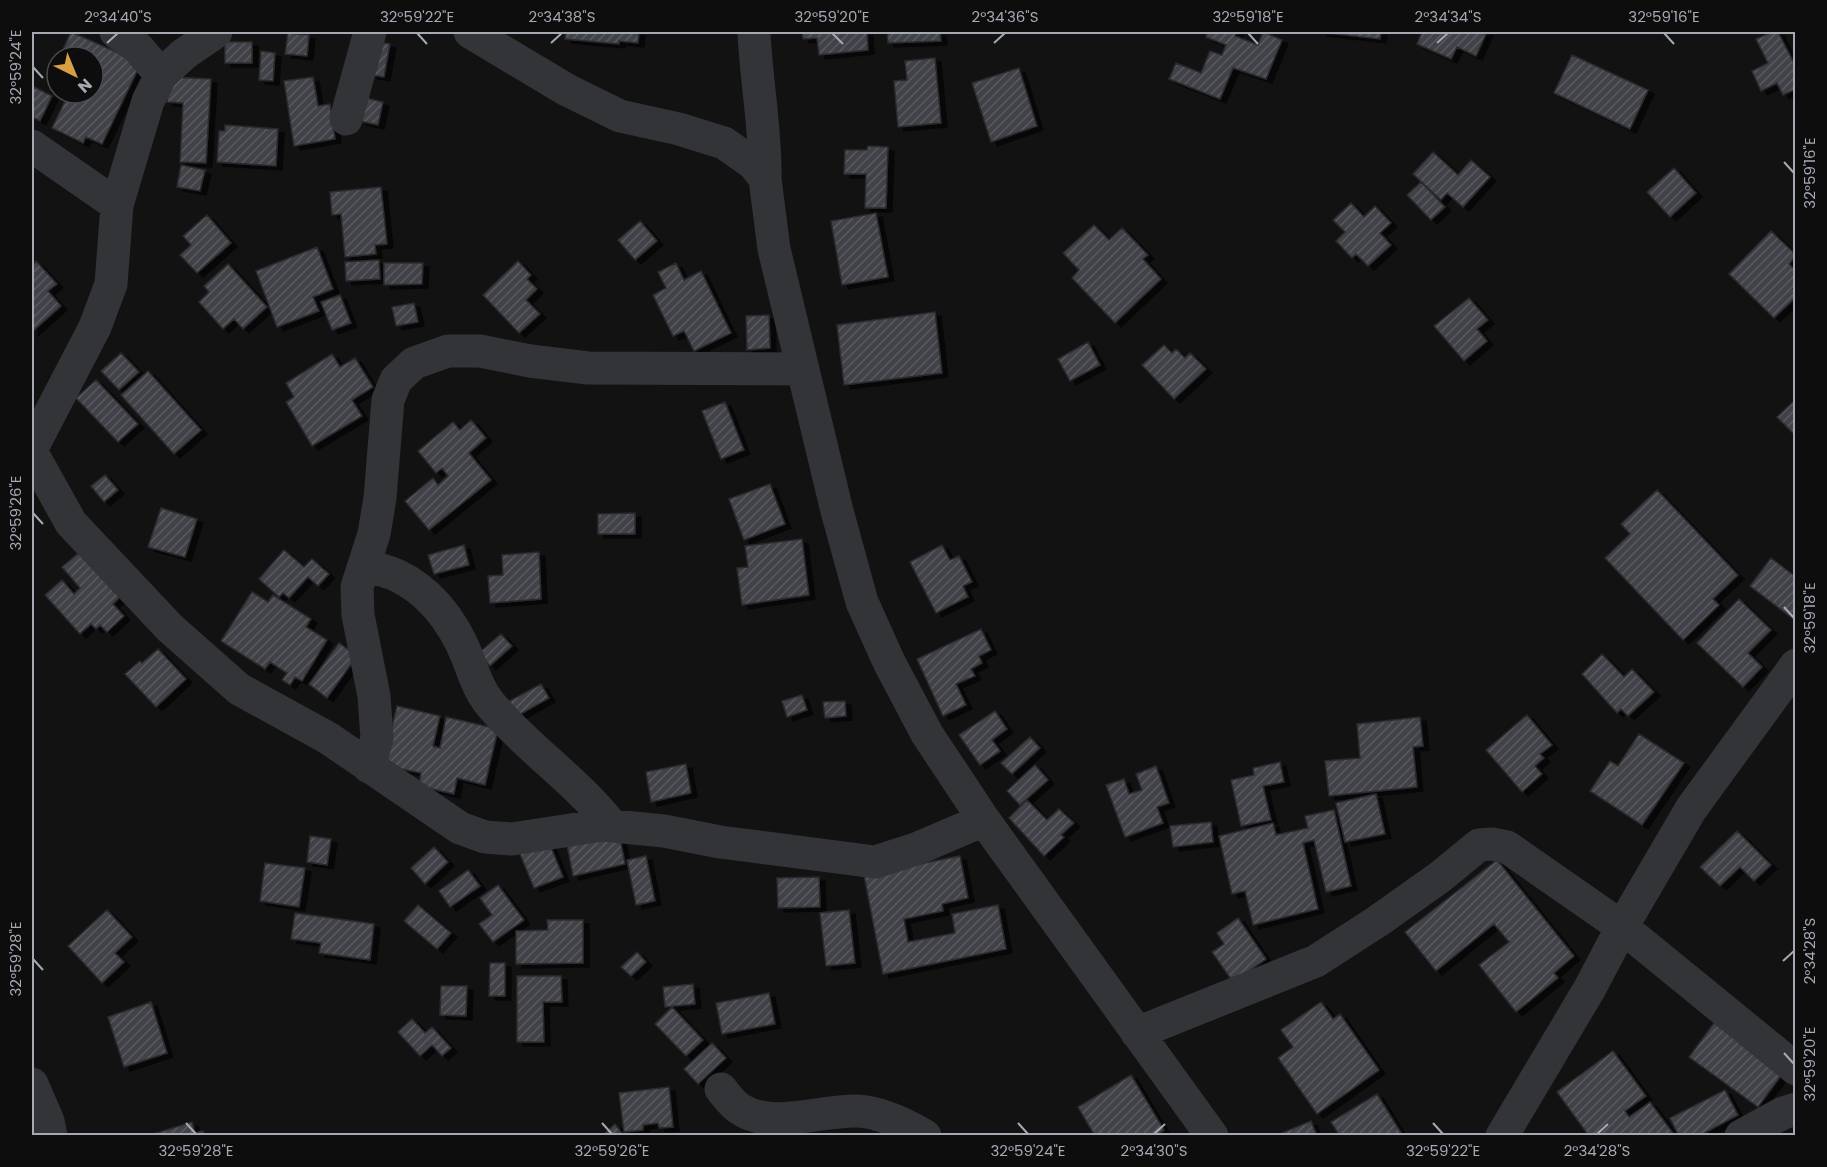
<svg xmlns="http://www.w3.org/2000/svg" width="1827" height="1167" viewBox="0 0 1827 1167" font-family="Poppins,sans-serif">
	<defs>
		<pattern id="building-hatch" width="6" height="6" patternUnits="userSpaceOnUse" patternTransform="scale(1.5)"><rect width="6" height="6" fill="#414246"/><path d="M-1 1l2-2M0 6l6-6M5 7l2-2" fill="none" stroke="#595a5e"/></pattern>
		<filter id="shadow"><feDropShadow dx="6" dy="4" stdDeviation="0" flood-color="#0009"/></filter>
	</defs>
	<rect width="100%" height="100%" fill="#121213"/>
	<path fill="url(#building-hatch)" stroke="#2c2c2f" stroke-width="1.5" filter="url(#shadow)" d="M71,32l70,31 -39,81 -16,-7 -3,6 -31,-15 17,-35h24v-36h-20l-11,-5z
		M566,32h73l-1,11 -19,-2v3l-54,-5z
		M802,32h65l1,18 -49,5 -2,-17 -14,1z
		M887,32h53l1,9 -53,2z
		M1208,32h29l-2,4 23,9 5,-13 19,8 -16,39 -33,-11 -13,31 -51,-20 7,-16 25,10 9,-22 12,4 4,-10 -20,-8z
		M1320,32h61l-1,7z
		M1422,32h65l-11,24 -19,-9 -6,12 -34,-15z
		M1772,32h6l18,35v22l-13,6 -6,-12 -16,8 -9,-20 16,-8 -12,-24z
		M288,33l21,2 -2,21 -22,-2z
		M225,42h27v21h-27z
		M378,42l12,2 -6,33 -13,-2z
		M261,51l14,2 -2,28 -14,-1z
		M1572,55l76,35 -18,39 -76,-36z
		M935,58l6,65 -43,4 -4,-46 13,-1 -2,-19z
		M1019,68l18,58 -46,16 -19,-59z
		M169,77l42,2 -5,84 -26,-1 3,-59 -16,-1z
		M313,77l5,29 12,-2 5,35 -41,7 -10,-65z
		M32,86l20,10 -12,25 -8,-4z
		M366,98l17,4 -5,23 -18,-4z
		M225,125l53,4 -2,37 -59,-4 2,-31h6z
		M868,146l20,1 -2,61h-21l1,-34h-22l1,-24h22z
		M1433,152l25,23 13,-15 19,17 -27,30 -16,-14 -6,7 -28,-26z
		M181,165l24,5 -5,21 -23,-4z
		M1674,168l22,25 -26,24 -23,-25z
		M1421,182l24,25 -14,13 -24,-25z
		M381,187l6,57 -12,1 1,9 -31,3 -4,-43 -9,1 -2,-23z
		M1351,203l13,14 11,-11 16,17 -11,10 11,12 -23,21 -12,-12 -4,4 -16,-17 9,-9 -12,-12z
		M876,213l12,64 -46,8 -11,-64z
		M207,215l24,28 -34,30 -17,-18 11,-10 -8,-9z
		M640,221l17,20 -22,19 -17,-20z
		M1094,225l15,15 13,-12 26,27 -5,4 18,20 -46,44 -43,-45 7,-8 -16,-17z
		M1771,231l25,24 -7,9 7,7v15l-3,3 3,2v6l-22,21 -45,-44z
		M317,247l16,42 -20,8 6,14 -42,16 -21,-56z
		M379,260l1,19 -34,2 -1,-19z
		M36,261l21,23 -9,7 13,15 -29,26v-66z
		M518,261l13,14 -4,4 10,10 -11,11 14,14 -21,19 -36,-38z
		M384,263h39l-1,21 -38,1z
		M676,263l8,17 17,-9 30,62 -37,18 -10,-20 -11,5 -20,-41 13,-7 -8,-16z
		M228,264l39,43 -24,22 -9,-10 -11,10 -24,-27 10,-10 -5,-6z
		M340,295l11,28 -19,7 -11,-28z
		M1469,298l19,22 -11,9 10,12 -23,20 -30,-35z
		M414,303l4,19 -22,4 -4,-19z
		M935,312l7,61 -98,12 -7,-60z
		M769,315l1,33 -23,2 -1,-34z
		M1088,342l12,23 -30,16 -12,-22z
		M1164,345l8,8 4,-4 9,9 5,-5 16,16 -32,30 -32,-34z
		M121,353l18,19 -20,18 -18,-19z
		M332,354l8,13 15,-9 18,29 -21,13 10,16 -50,30 -26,-44 8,-5 -8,-14z
		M148,371l53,59 -27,24 -53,-59z
		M96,380l42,44 -20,18 -42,-44z
		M1796,399v37l-19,-19z
		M725,402l19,48 -23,9 -19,-48z
		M471,420l15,18 -17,15 22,27 -62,50 -24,-29 28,-23 5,7 10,-9 -6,-8 -6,5 -18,-22 35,-29 7,8z
		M105,475l13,15 -14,12 -13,-16z
		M770,484l15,40 -41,16 -15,-41z
		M1657,490l81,85 -25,24 6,6 -36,35 -78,-82 25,-24 -9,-10z
		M161,508l36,11 -12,38 -37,-10z
		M635,513v21h-37v-20z
		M802,539l7,56 -67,10 -5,-37 11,-1 -3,-21z
		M464,545l5,20 -35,9 -6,-19z
		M942,545l8,15 9,-4 13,26 -9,4 5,11 -32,16 -26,-51z
		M284,550l20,17 8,-8 17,15 -11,12 -10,-9 -19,21 -6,-5 -4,4 -20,-18z
		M80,552l40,45 -7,7 11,12 -17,16 -7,-7 -4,4 -5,-5 -11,10 -35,-39 17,-15 12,14 6,-6 -18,-21z
		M539,552l2,47 -51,4 -2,-27 15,-1 -1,-20z
		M1771,558l25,19v44l-46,-35z
		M252,592l16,10 5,-7 38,24 -5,8 21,13 -25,41 -7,-4 -5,8 -8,-5 5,-7 -17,-11 -5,7 -44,-28z
		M1739,599l32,31 -23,23 14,14 -19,20 -46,-44z
		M981,629l10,21 -12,6 3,7 -11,6 4,7 -19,8 10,21 -23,11 -26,-57z
		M501,634l11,12 -22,20 -11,-13z
		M339,643l18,13 -30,42 -18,-14z
		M158,649l28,30 -30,28 -31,-33 15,-13 2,2z
		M1602,654l22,23 8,-8 22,23 -26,24 -7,-7 -4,4 -35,-39z
		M541,684l8,14 -37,21 -8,-15z
		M802,695l5,15 -20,7 -5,-16z
		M845,701l1,15 -21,2 -2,-16z
		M397,706l43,10 -7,30 7,2 6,-31 52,12 -13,56 -28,-7 -3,16 -35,-8 2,-13 -38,-8z
		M995,711l12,18 -15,11 8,11 -20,14 -21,-30z
		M1527,715l25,30 -12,9 4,4 -9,8 7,8 -20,18 -36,-42z
		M1420,717l3,29 -10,1 4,40 -88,9 -4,-35 35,-3 -3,-34z
		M1639,734l45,29 -42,62 -52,-34 20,-30 8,5z
		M1030,737l10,11 -28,26 -11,-11z
		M1280,762l4,20 -21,4 8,34 -30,6 -10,-46 23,-5 -1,-7z
		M686,764l5,29 -40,9 -5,-30z
		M1035,765l13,15 -28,25 -13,-14z
		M1156,766l13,37 -12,4 6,16 -38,14 -19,-52 18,-6 5,15 13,-4 -6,-16z
		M1376,794l9,40 -40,8 -9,-39z
		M1027,800l20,20 12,-11 15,14 -13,12 3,2 -20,19 -35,-38z
		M1334,810l17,76 -25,6 -12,-52 -11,3 15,66 -65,16 -8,-34 -13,3 -13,-58 54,-13 3,12 32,-7 -3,-12z
		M1211,822l2,20 -40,5 -3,-21z
		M1737,831l34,34 -17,16 -14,-14 -20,19 -20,-19z
		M619,833l6,31 -52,12 -6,-32z
		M310,836l21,3 -4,26 -20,-3z
		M549,842l14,35 -29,11 -14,-34z
		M434,847l14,15 -23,22 -14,-16z
		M646,856l9,45 -19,4 -9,-45z
		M960,856l8,42 -26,6 1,7 -39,8 4,23 47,-9 -3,-19 46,-9 8,44 -123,25 -19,-99z
		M1497,860l77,96 -20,17 4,5 -42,34 -37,-47 30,-23 -15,-18 -58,47 -31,-39z
		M265,863l40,5 -6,39 -39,-6z
		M468,870l12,16 -30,21 -11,-16z
		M819,877l1,30 -42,1 -1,-30z
		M498,885l26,35 -31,22 -14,-18 13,-9 -12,-17z
		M418,905l33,28 -14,16 -33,-28z
		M107,910l25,27 -17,16 9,9 -22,21 -34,-37z
		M849,910l6,53 -29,3 -6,-53z
		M295,913l79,11 -4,36 -51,-7 2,-10 -30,-4z
		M1238,918l28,41 -33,23 -21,-30 12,-8 -7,-11z
		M547,920h36v43l-67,1v-33l32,-1z
		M637,952l9,10 -15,14 -10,-9z
		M490,963h15v33h-16z
		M517,976h44l1,26h-19l1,40h-27z
		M693,984l2,20 -30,3 -2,-20z
		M441,986h26l-1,30 -26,-1z
		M769,993l6,31 -53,10 -6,-31z
		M151,1002l16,51 -43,14 -16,-50z
		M1321,1002l12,17 7,-5 39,56 -62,44 -39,-56 15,-11 -12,-17z
		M672,1007l31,33 -17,16 -31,-32z
		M412,1019l13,14 7,-6 19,21 -9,8 -10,-11 -12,11 -22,-24z
		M1714,1023l69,50 -25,34 -69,-50z
		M712,1043l14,15 -28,26 -14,-15z
		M1613,1051l33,45 -21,15 4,6 21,-15 25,34h-86l-32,-44z
		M1131,1075l33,55 -8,6h-61l-17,-29z
		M669,1087l4,40 -14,1 -1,-5 -15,2v5l-19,2 -5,-39z
		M1725,1090l13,25 -39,21h-20l-9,-18z
		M1377,1094l26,42h-63l-9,-14z
		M1311,1121l6,15h-35v-3z
		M192,1122l3,11 8,-2 2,5h-58z
		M615,1124l9,12h-22z"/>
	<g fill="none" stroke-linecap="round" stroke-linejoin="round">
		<path stroke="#333437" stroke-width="33" d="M116,32l22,16 23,27
			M470,32l97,58 53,26 59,13 45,14 30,21 11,15 9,70 63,262 25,91 27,60 38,72 57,86 228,316
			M754,32c2,49 12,97 11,147
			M346,119l24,-87
			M32,146l85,59
			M32,448l63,-121 16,-43 6,-79 31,-104 13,-26 23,-21 32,-22
			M32,453l39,70 99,105 69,61 89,49 132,90 25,9 27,2 91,-14 61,6 56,11 155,20 41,-13 68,-29
			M365,565c10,3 21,6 31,10 34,16 57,47 71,81 7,18 12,35 24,49 37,44 86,76 121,121
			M369,767l8,-29 -3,-42 -16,-81 -1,-28 17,-53 6,-36 8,-98 8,-20 18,-17 34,-12h32l50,10 58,7 215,1
			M1137,1033l179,-72 62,-40 62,-44 39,-32 13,-1 15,3 115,80 174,142
			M32,1084l16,37 3,15
			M721,1089c5,6 11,15 19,20 31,21 80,1 117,2 23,1 48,13 68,25
			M1502,1136l88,-148 32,-61 69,-118 105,-144
			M1741,1136l42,-23 13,-4"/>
	</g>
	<path fill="none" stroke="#a5a9b2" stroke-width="2" d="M417,33l10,11M832,33l11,11M1248,33l10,11M1664,33l10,11M107,43l11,-10M551,43l11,-10M994,43l11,-10M1437,43l11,-10M33,67l10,11M1784,162l10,11M33,513l10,11M1784,607l10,11M33,959l10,11M1783,961l11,-10M1784,1053l10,11M186,1123l10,11M602,1123l10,11M1018,1123l10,11M1433,1123l10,11M1154,1134l11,-10M1597,1134l11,-10"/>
	<rect width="1827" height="1167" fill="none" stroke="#0d0d0e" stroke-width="66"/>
	<g transform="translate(75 75) rotate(137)"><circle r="28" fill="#0d0d0e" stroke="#4a4b50" stroke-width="1.5"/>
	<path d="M0-4.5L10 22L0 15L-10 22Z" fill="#d9a043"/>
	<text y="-9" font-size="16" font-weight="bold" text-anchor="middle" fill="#a5a9b2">N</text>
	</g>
	<rect x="33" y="33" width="1761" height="1101" fill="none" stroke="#a5a9b2" stroke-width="2"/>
	<g font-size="15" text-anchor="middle" fill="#a5a9b2">
		<text x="118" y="22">2°34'40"S</text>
		<text x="417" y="22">32°59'22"E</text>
		<text x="562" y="22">2°34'38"S</text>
		<text x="832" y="22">32°59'20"E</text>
		<text x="1005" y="22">2°34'36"S</text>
		<text x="1248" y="22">32°59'18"E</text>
		<text x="1448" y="22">2°34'34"S</text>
		<text x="1664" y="22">32°59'16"E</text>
		<text transform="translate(16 67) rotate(-90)" y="5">32°59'24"E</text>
		<text transform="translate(1810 173) rotate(-90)" y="5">32°59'16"E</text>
		<text transform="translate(16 513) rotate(-90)" y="5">32°59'26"E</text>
		<text transform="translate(1810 618) rotate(-90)" y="5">32°59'18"E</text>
		<text transform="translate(1810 951) rotate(-90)" y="5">2°34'28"S</text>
		<text transform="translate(16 959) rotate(-90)" y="5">32°59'28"E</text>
		<text transform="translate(1810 1064) rotate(-90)" y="5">32°59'20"E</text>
		<text x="196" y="1156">32°59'28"E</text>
		<text x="612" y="1156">32°59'26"E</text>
		<text x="1028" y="1156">32°59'24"E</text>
		<text x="1154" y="1156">2°34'30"S</text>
		<text x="1443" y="1156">32°59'22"E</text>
		<text x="1597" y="1156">2°34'28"S</text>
	</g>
</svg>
